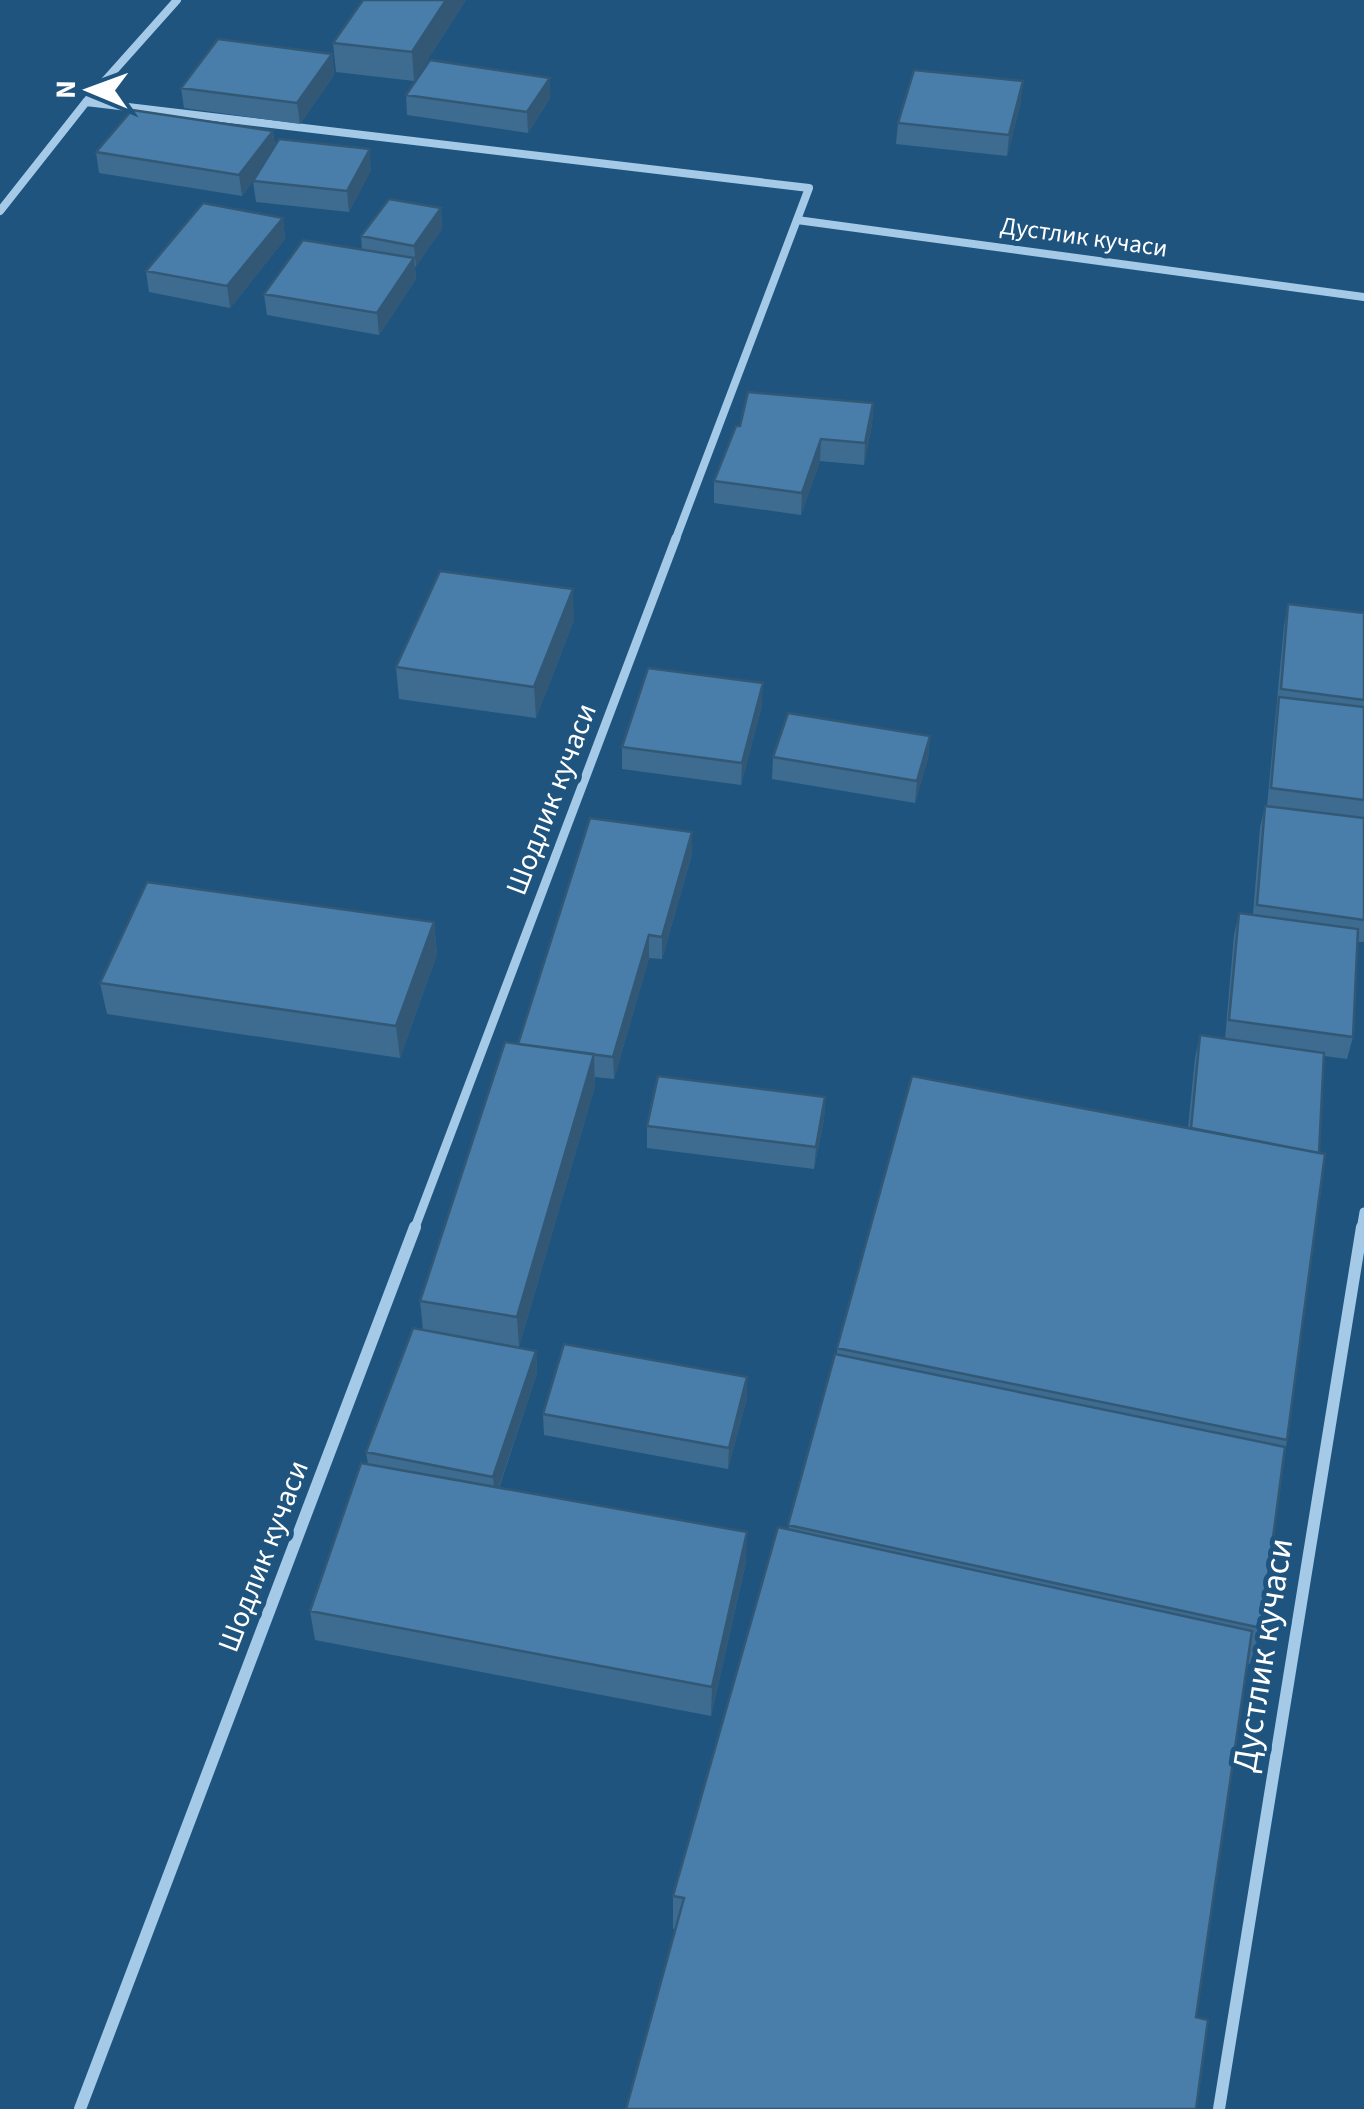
<svg xmlns="http://www.w3.org/2000/svg" width="1364" height="2109" viewBox="0 0 1364 2109" font-family="'Source Sans 3',sans-serif">
	<rect width="100%" height="100%" fill="#1f547f"/>
	<g fill="none" stroke-linecap="round" stroke-linejoin="round">
		<path stroke="#a4cae8" stroke-width="8" d="M86,102l723,86 -134,353
			M0,211l86,-109 91,-102
			M797,220l567,77"/>
		<path stroke="#a4cae8" stroke-width="9" d="M414,1230l262,-692
			M1361,1230l3,-18"/>
		<path stroke="#a4cae8" stroke-width="12" d="M80,2109l335,-882
			M1219,2109l143,-882"/>
	</g>
	<path fill="#3e6c91" d="M363,0h103l-52,81 -78,-9 -3,-29z
		M332,54l2,21 -34,49 -116,-16 -3,-20z
		M550,78v20l-22,35 -121,-18 -1,-20z
		M1021,101l-14,55 -111,-12 2,-21z
		M273,131l2,15 96,24 -22,42 -93,-10 -3,-21 -11,15 -143,-23 -3,-21z
		M441,208l1,21 -27,38 1,12 -37,56 -112,-20 -3,-21 98,-44 -1,-14z
		M283,218l2,21 -55,69 -81,-16 -3,-21z
		M873,403l-1,21 -8,41 -44,-4 -19,54 -87,-12v-22l26,-55z
		M1288,604l76,9v329h-6l-5,95 -6,22 -23,-3 -37,384 -26,188 -11,36 -3,-1 -51,354 -523,-88v-33l115,-366 49,-175v-7l351,-220 7,-70 5,-23 25,4 9,-104 5,-22 14,1 7,-86 5,-22h2l17,-180z
		M574,620l-38,98 -137,-19 -3,-32z
		M762,705l-21,80 -119,-16v-22z
		M930,736l-2,22 -13,45 -143,-24 1,-22z
		M692,854l-30,105 -13,-1 -35,121 -19,-2v9l-76,261 17,4 1,22 -38,115 247,74 -35,154 -396,-76 -5,-29 58,-147 -2,-12 57,-122 -3,-29 98,-257z
		M434,922l3,32 -37,104 -293,-44 -7,-31z
		M825,1097l-1,22 -10,50 -167,-21v-22z
		M747,1398l-19,71 -184,-34 -1,-21z"/>
	<path fill="#325876" d="M446,0h20l-52,81 -2,-29z
		M332,54l2,21 -34,49 -3,-21z
		M550,78v20l-22,35 -1,-21z
		M1023,81l-2,20 -14,55 2,-21z
		M273,131l2,21 -33,44 -3,-21z
		M370,149l1,21 -22,42 -2,-21z
		M441,208l1,21 -26,38 -2,-21z
		M283,218l2,21 -55,69 -3,-22z
		M414,258l2,21 -37,56 -2,-22z
		M873,403l-1,21 -8,41 1,-22z
		M821,439l-1,22 -19,54 1,-22z
		M573,589l1,31 -38,98 -2,-31z
		M763,683l-1,22 -21,80 1,-22z
		M930,736l-2,22 -13,45 2,-22z
		M692,832v22l-30,105v-22z
		M434,922l3,32 -37,104 -4,-32z
		M649,935v23l-35,121 -1,-22z
		M594,1054l1,32 -76,261 -2,-30z
		M825,1097l-1,22 -10,50 2,-22z
		M536,1351l1,22 -42,125 -2,-21z
		M747,1377v21l-19,71 1,-21z
		M747,1532l-1,30 -35,154 1,-29z"/>
	<path fill="#487ea9" stroke="#325876" stroke-width="2.5" d="M363,0h83l-34,52 -79,-9z
		M218,39l114,15 -35,49 -116,-15z
		M430,60l120,18 -23,34 -121,-17z
		M914,70l109,11 -14,54 -111,-12z
		M132,110l141,21 -34,44 -143,-23z
		M279,139l91,10 -23,42 -94,-10z
		M389,199l52,9 -27,38 -53,-10z
		M203,203l80,15 -56,68 -81,-15z
		M303,240l111,18 -37,55 -113,-19z
		M748,392l125,11 -8,40 -44,-4 -19,54 -88,-12 22,-55h4z
		M440,571l133,18 -39,98 -138,-20z
		M1288,604l76,9v87l-83,-11z
		M648,668l115,15 -21,80 -120,-16z
		M1279,697l85,10v93l-93,-12z
		M788,713l142,23 -13,45 -144,-24z
		M1265,806l99,12v102l-107,-15z
		M590,818l102,14 -30,105 -13,-2 -36,122 -95,-13z
		M147,882l287,40 -38,104 -296,-43z
		M1239,913l119,16 -5,108 -124,-17z
		M1200,1035l124,18 -5,100 -128,-25z
		M505,1042l89,12 -77,263 -97,-16z
		M658,1076l167,21 -9,50 -169,-21z
		M912,1076l413,78 -38,286 -450,-92z
		M413,1328l123,23 -43,126 -127,-25z
		M564,1344l183,33 -18,71 -186,-34z
		M835,1354l450,93 -24,181 -473,-103z
		M361,1463l386,69 -35,155 -402,-76z
		M778,1527l474,104 -56,386 12,3 -12,89h-570l58,-211 -11,-2z"/>
	<g text-anchor="middle" stroke-width="10" stroke-linejoin="round" paint-order="stroke">
		<g font-size="25" fill="#fff" stroke="#1f547f">
			<text transform="translate(1084 236) rotate(8)" y="9">Дустлик кучаси</text>
		</g>
		<g font-size="30" fill="#fff" stroke="#1f547f">
			<text transform="translate(551 799) rotate(-69)" y="10">Шодлик кучаси</text>
			<text transform="translate(263 1556) rotate(-69)" y="10">Шодлик кучаси</text>
		</g>
		<g font-size="35" fill="#fff" stroke="#1f547f">
			<text transform="translate(1262 1655) rotate(-81)" y="12">Дустлик кучаси</text>
		</g>
	</g>
	<g transform="translate(90 90) rotate(271)" stroke="#1f547f" stroke-width="8" paint-order="stroke">
	<path d="M0-8L18 38L0 25L-18 38Z" fill="#ffffff"/>
	<text y="-15" font-size="28" font-weight="bold" text-anchor="middle" fill="#ffffff">N</text>
	</g>
</svg>
